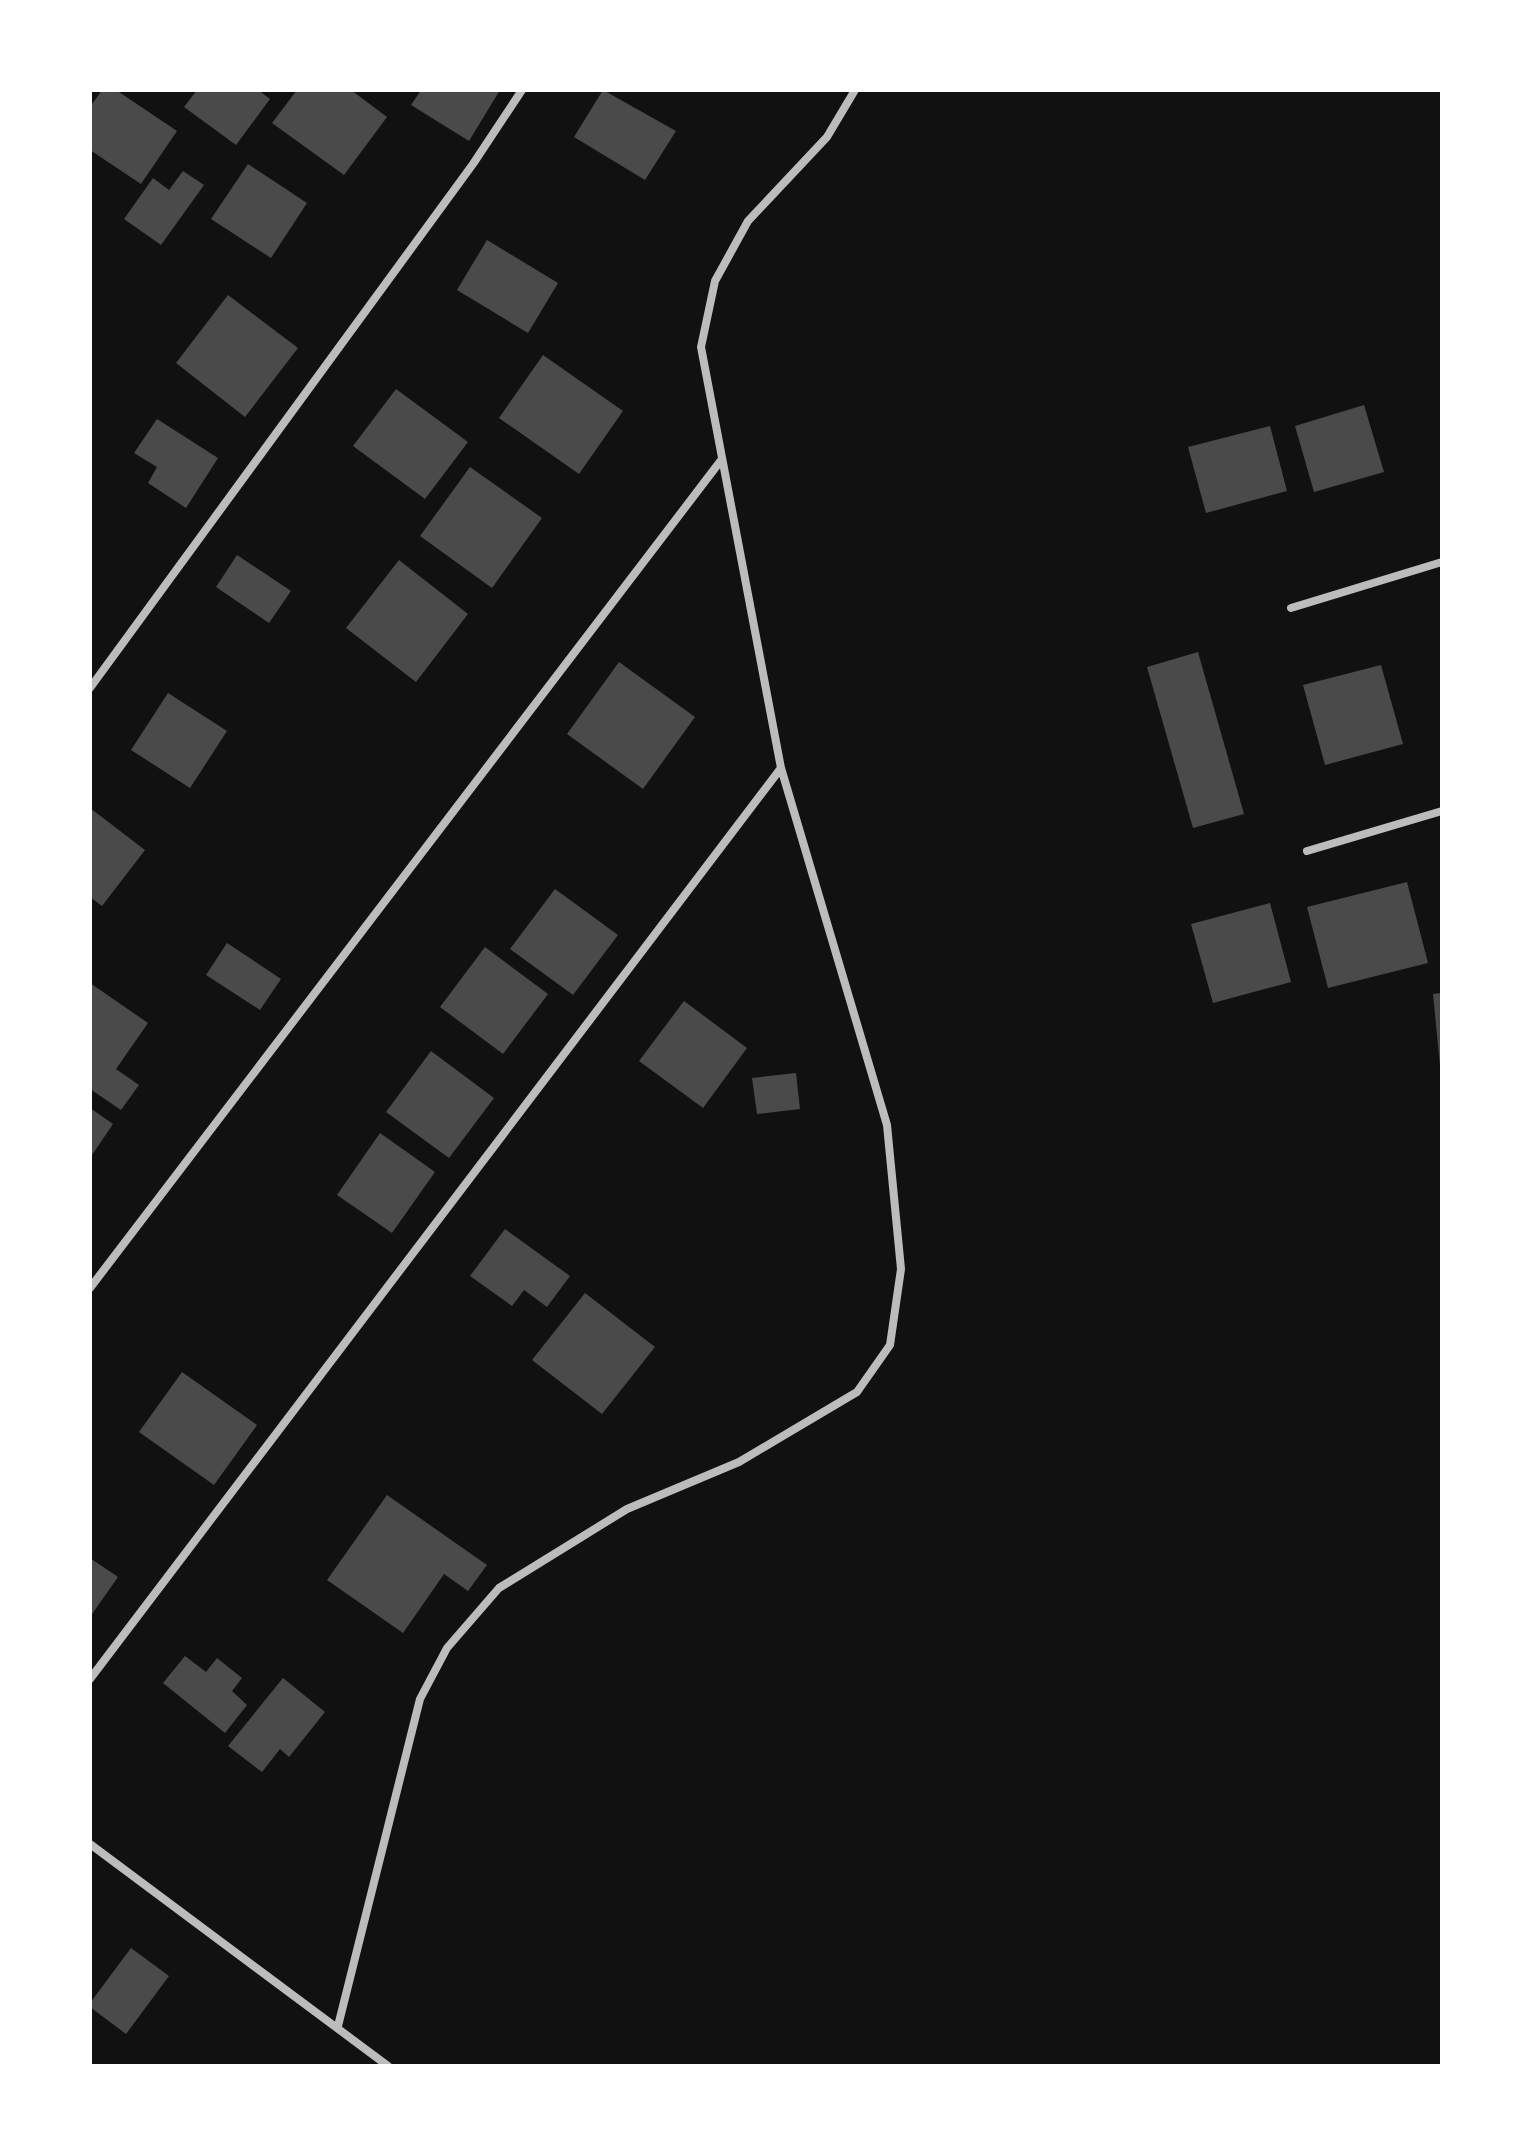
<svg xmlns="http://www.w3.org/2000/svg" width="1532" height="2156" viewBox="0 0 1532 2156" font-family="'Crimson Pro',serif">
	<rect width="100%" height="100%" fill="#111"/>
	<path fill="#4a4a4a" d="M102,90h14l61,41 -36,53 -51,-34v-43z
		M197,90h61l12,9 -34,46 -52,-38z
		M297,90h54l36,27 -43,58 -72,-52z
		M421,90h79l-31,51 -58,-36z
		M603,90l73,41 -31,49 -71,-43z
		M248,164l59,39 -36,55 -60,-39z
		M183,171l21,14 -43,60 -37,-26 29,-41 16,12z
		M487,240l71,43 -30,50 -71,-43z
		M228,295l70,53 -53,69 -69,-54z
		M543,355l80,56 -44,63 -80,-56z
		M396,389l72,53 -43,57 -72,-53z
		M1364,405l20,67 -70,20 -19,-66z
		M157,419l61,39 -32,50 -38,-25 9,-16 -23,-14z
		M1270,426l17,65 -81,22 -18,-66z
		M470,467l72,51 -50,70 -72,-52z
		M237,555l54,36 -22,32 -53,-36z
		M399,560l69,54 -52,68 -70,-54z
		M1198,652l46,162 -51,14 -46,-161z
		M619,662l76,55 -52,72 -76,-55z
		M1381,665l22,79 -78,21 -22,-80z
		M168,693l59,38 -37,57 -59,-38z
		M90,808l55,42 -43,56 -12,-9z
		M1407,882l21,81 -100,25 -21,-81z
		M555,889l63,46 -45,60 -63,-46z
		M1270,903l21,79 -78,21 -22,-79z
		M227,943l54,36 -21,31 -54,-35z
		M485,947l63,47 -45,60 -63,-47z
		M90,983l58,40 -32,46 23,16 -18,25 -31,-21z
		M1442,993v73h-2l-7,-72z
		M684,1001l63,47 -44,60 -64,-47z
		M431,1051l63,47 -45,60 -63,-46z
		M796,1073l4,36 -43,5 -5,-36z
		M90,1108l23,16 -23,34z
		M380,1133l55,39 -43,61 -55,-38z
		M505,1229l65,47 -23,31 -23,-17 -12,16 -42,-30z
		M585,1293l70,54 -53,67 -70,-54z
		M182,1372l75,53 -43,60 -75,-53z
		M387,1495l100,70 -19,26 -24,-17 -41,59 -76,-53z
		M90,1558l28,19 -28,40z
		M185,1656l21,16 11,-14 25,20 -10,13 15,14 -22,28 -62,-50z
		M283,1678l42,34 -36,45 -9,-8 -18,23 -34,-26z
		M131,1948l38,28 -43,58 -36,-27v-4z"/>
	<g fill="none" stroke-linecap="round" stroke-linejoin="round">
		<path stroke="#bcbcbc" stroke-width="8" d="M1291,608l151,-46
			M90,688l383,-524 49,-74
			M1307,851l135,-40
			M90,1288l632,-829
			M90,1679l691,-911
			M90,1844l298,222
			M338,2026l82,-327 27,-51 52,-60 128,-79 112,-47 118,-70 33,-47 11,-76 -14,-144 -106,-357 -80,-421 14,-66 33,-60 79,-84 28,-47"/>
	</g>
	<rect width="1532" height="2156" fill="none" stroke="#ffffff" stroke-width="184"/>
</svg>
